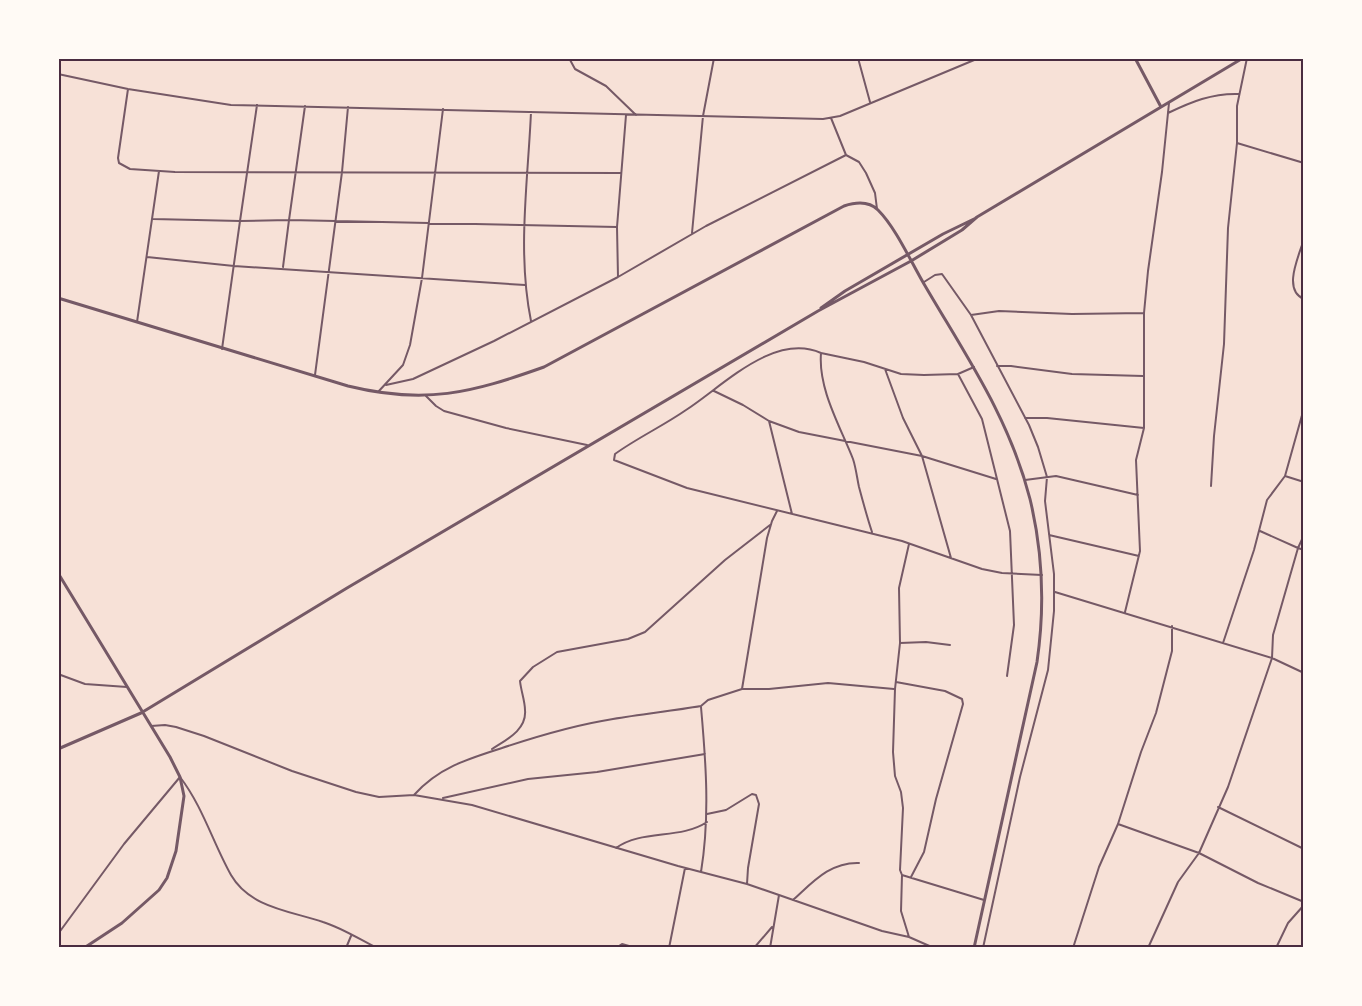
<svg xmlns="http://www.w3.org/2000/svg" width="1362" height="1006" viewBox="0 0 1362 1006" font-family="'Libre Baskerville',serif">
	<rect width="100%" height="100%" fill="#f7e1d7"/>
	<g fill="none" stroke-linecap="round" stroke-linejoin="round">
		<path stroke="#755966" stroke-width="2" d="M569,58l6,11 31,17 30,29
			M858,58l12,44
			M58,74l70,15 103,16 592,14 17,-3 139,-58
			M128,89l-10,69 1,5 11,6 45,3 445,1
			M531,112c-3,69 -14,140 0,209
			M1168,113c23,-11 44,-20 71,-19
			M831,118l15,37 13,7 7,11 9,20 2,16
			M1237,143l67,20
			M153,219l87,2 17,-116
			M692,233l11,-117 11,-58
			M1304,239c-5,17 -22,51 0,60
			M147,257l87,9 291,19
			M283,267l6,-47 328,7
			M618,277l-1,-50 9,-112
			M924,282l11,-7 7,-1 29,41 58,110 9,22 9,30 -2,24 9,73v37l-6,59 -28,107 -37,171
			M971,315l28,-4 73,3 72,-1
			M137,322l22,-151
			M222,349l18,-128 49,-1 16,-114
			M821,353c-47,-21 -98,33 -135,57 -23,16 -49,28 -71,44l-1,6 73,28 215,53 80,28 20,4 40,2
			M997,366h14l61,8 71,2
			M885,369l18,49 19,38 29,102
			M958,374l24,45 28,112 4,94 -7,51
			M315,375l27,-203 6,-65
			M386,385l27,-6 81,-38 124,-64 88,-51 140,-71
			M714,391l29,14 26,16 30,11 123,24 74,23
			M378,392l25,-27 7,-20 12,-67 21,-169
			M426,396l10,10 8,5 62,17 81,17
			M1025,418h22l97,10
			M769,421l23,93
			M1285,476l19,6
			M1025,480l31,-4 82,19
			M1211,486l3,-50 10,-92 4,-116 9,-85v-37l10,-48
			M1260,531l38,17 6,-13
			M872,532c-5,-15 -9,-30 -13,-45 -2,-9 -3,-19 -6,-28 -13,-33 -35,-70 -32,-106l43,9 37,12 23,1 34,-1 16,-7
			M1049,535l90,21
			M909,544l-10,44 1,55 -5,46 -2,63 2,24 6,16 2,16 -3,62 2,5 82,25
			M1055,592l217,66 32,15
			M1125,612l15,-61 -4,-91 8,-32v-115l4,-42 14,-99 7,-69
			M900,643l26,-1 24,3
			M1223,643l31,-93 13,-50 18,-24 19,-68
			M58,674l27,10 42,3
			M896,682l49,9 17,8 1,5 -27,95 -12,53 -13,25
			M742,689h27l59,-6 66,6
			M701,707c5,56 9,110 0,165
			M151,726l14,-1 11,2 28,9 88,35 64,21 23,5 35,-2 58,10 206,61 69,18 32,11
			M492,749c14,-9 35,-19 33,-39 0,-9 -4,-19 -5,-29l13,-14 24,-15 71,-13 17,-7 80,-72 45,-35
			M414,795c24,-27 53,-36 88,-47 36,-12 73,-23 111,-29 29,-5 59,-8 88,-13l7,-6 34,-11 25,-151 5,-17 5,-10
			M443,798l85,-19 69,-7 108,-18
			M1218,807l86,42
			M707,814l19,-4 26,-16 4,1 3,9 -11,64 -1,16
			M1118,824l81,29 59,30 46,19
			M616,848c26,-19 64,-8 91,-26
			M902,875l-1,36 8,26
			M793,900c20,-18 37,-38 66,-37
			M58,934l66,-90 56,-67c23,30 33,66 51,98 19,33 60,36 92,47 19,6 36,17 54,26
			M346,948l5,-12
			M616,948l6,-4 14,4
			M669,948l16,-80
			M754,948l18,-21
			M770,948l9,-53 103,36 27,6 25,11
			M1073,948l26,-81 19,-43 23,-72 15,-39 16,-62v-25
			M1148,948l30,-66 21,-29 29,-66 44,-129 1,-23 25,-87 6,2
			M1276,948l12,-25 16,-18"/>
		<path stroke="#755966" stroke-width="3" d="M1135,58l26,49
			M58,298l290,88c77,19 123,7 196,-19l300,-161c12,-4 25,-5 34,4 18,18 33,52 46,74 42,72 85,133 106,215 13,54 15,108 7,163l-63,286
			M821,308l24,-17 98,-57 33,-16
			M58,573l112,184 10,20 4,19 -8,55 -9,27 -8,12 -37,33 -38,25
			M58,749l83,-36 206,-125 471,-277 93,-50 51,-31 15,-13 266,-159"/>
	</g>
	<rect width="1362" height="1006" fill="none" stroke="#fffaf5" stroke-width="120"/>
	<rect x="60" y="60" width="1242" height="886" fill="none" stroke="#4a2c40" stroke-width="2"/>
</svg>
